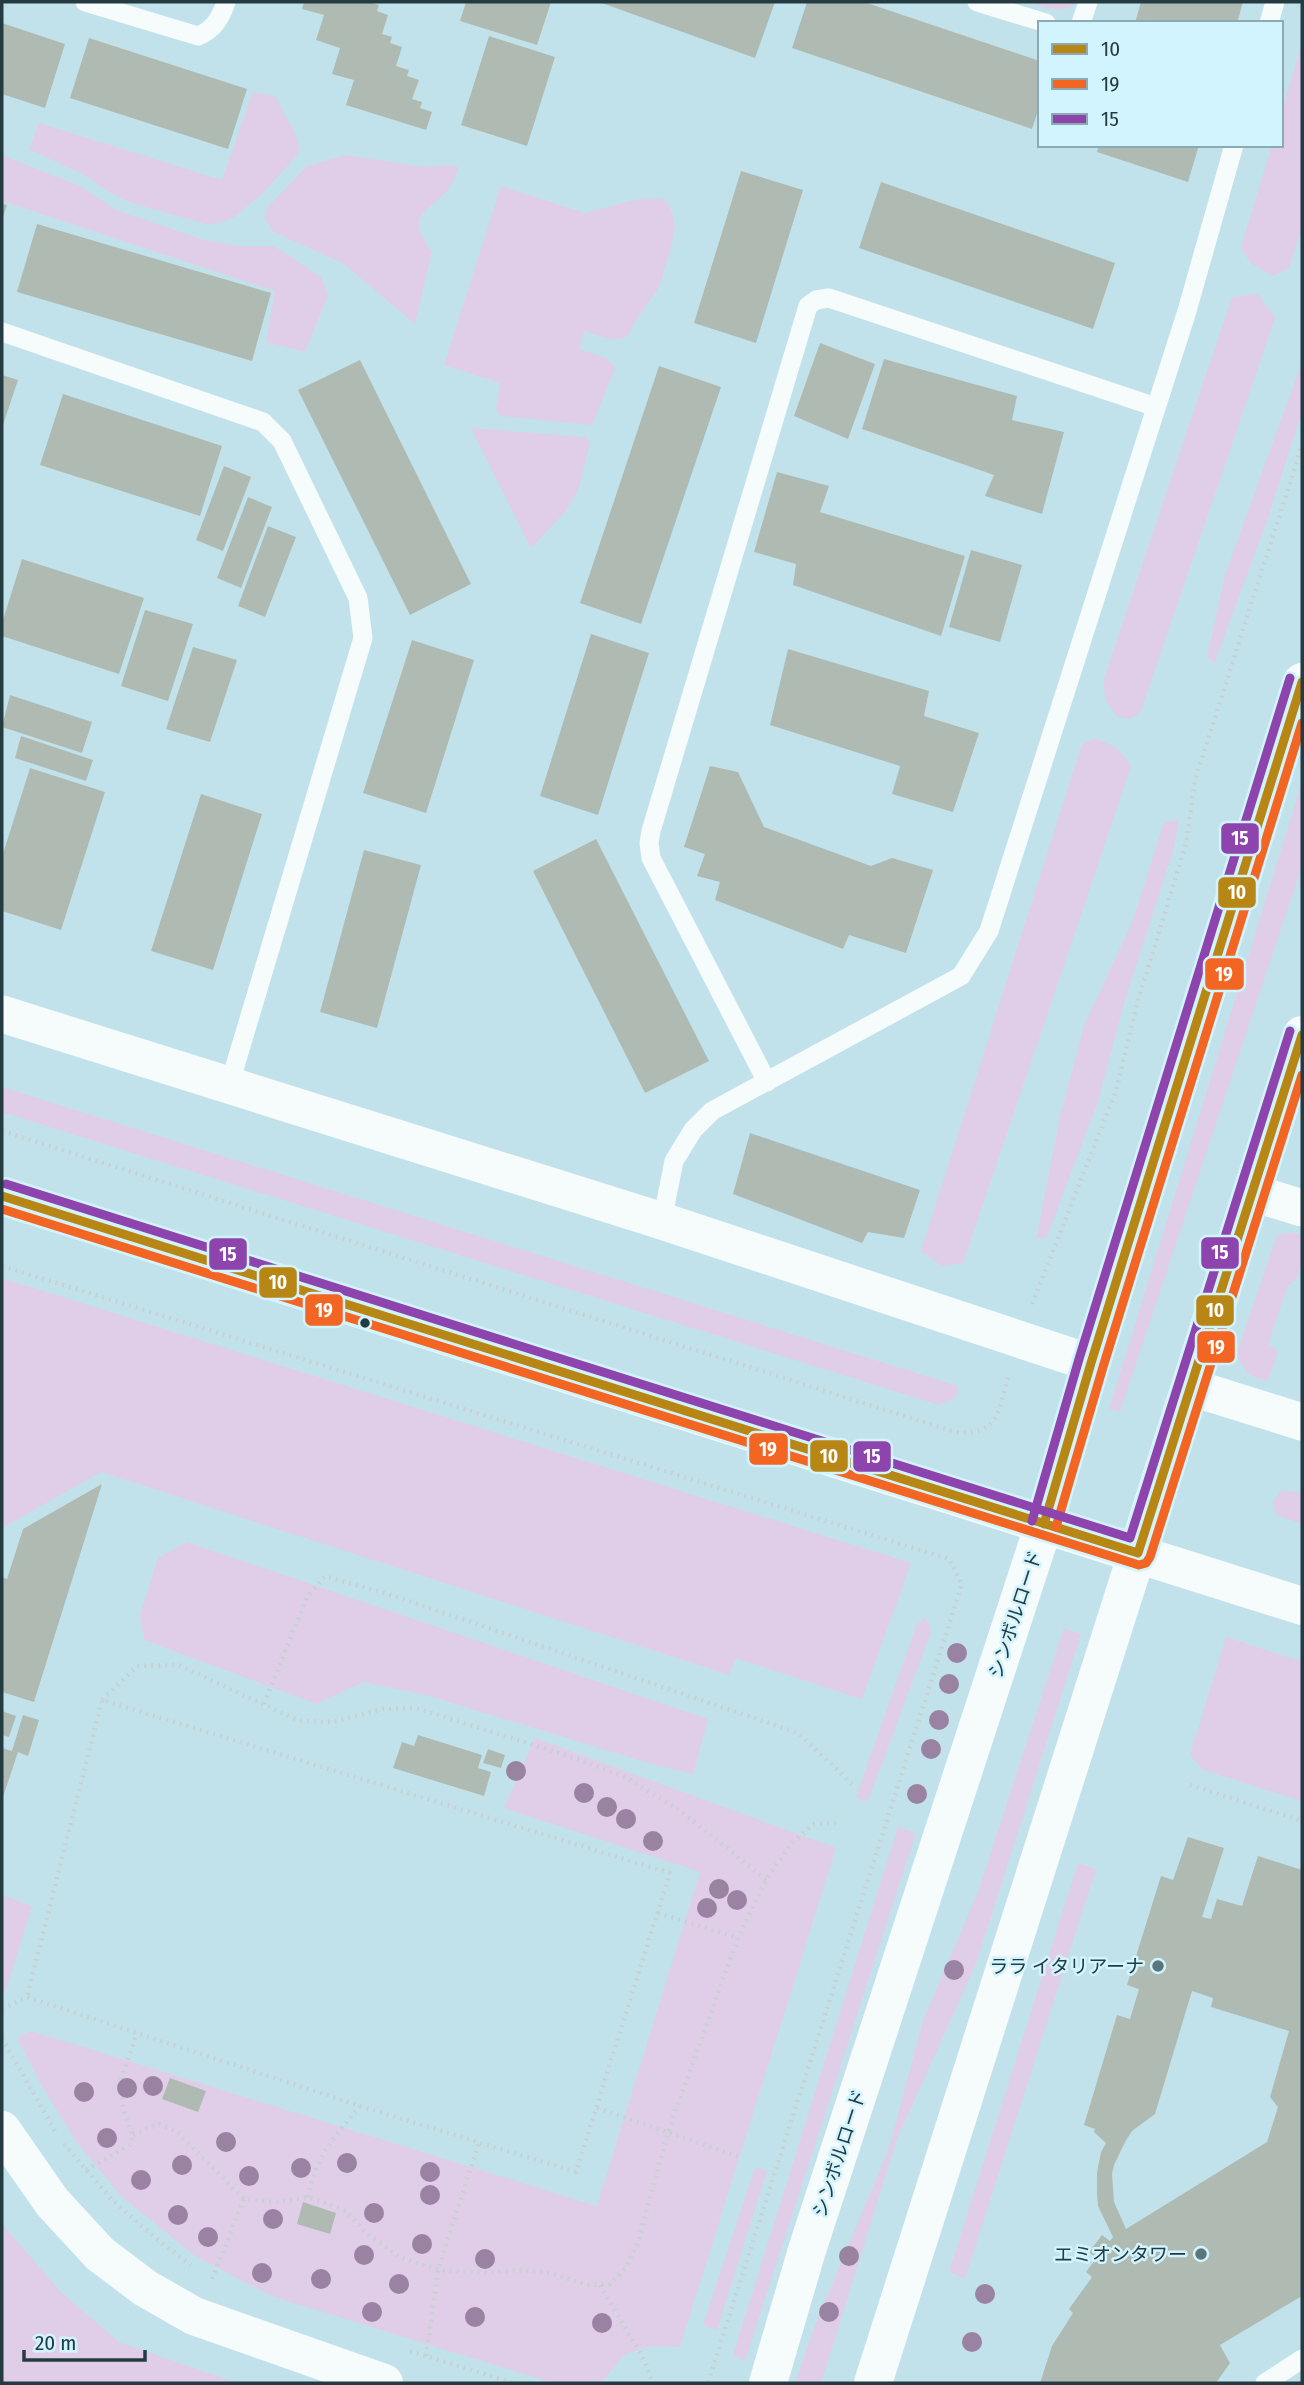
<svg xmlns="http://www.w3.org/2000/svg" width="1304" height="2385" viewBox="0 0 1304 2385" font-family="'Fira Sans Condensed','Noto Sans JP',sans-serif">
	<rect width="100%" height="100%" fill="#c2e2eb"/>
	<path fill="#e0cde8" d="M1030,2h48c-16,13 -30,6 -48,0z
		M1302,44v182l-13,42 -16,8 -23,-13 -9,-16 31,-102h9v-31z
		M253,92l22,4 23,44 1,13 -36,40 -30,25 -23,7 -78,-22 -25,-12 -23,-16 -55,-26 10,-26 183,57z
		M2,155l78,31 36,24 88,30 34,6h36l48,32 6,17 -23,57 -39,-10 9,-51 -273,-90z
		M345,155l79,12 24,-2 11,2c-3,7 -6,16 -10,21 -21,26 -46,26 -17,63l-17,73 -71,-60 -70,-32 -9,-13 2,-11 40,-42z
		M501,186l84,27 49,-13 29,-2c19,20 10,43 3,66 -3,9 -4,19 -9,26 -10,16 -22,28 -29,46 -16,8 -29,-1 -44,-5l-5,18 29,10 7,9 -23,57 -92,-9 -4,-8 4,-25 -56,-18z
		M1258,294l17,24 -132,387 -5,10 -10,4 -12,-3 -10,-16 -3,-18 129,-385z
		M1302,362v49l-33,104 -54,147 -8,-4 18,-83z
		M471,428l114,9 5,5 -12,48 -12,21 -35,37z
		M1093,739c20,4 29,11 38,28l-168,496 -21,3 -21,-15 161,-507z
		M1302,782v84l-182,546 -11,-3z
		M1179,820l-6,31 -48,149 -27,101 -51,136 -11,2 24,-122 24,-91 49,-106 31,-98z
		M2,1087l956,299 -2,12 -17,7 -937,-293z
		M1291,1232l11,4v26l-6,19 -8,4 -20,59 10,8 -10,28c-19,-2 -25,-9 -31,-27l40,-118z
		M2,1278l909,285 -49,136 -126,-41 -7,17 -628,-203 -99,56z
		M1282,1490l20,3v31l-26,-9 -3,-13z
		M187,1542l521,177 -15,55 -51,-13 -216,-66 -63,-13 -46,22 -173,-64 -4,-25 18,-57z
		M924,1618l5,5 2,9 -61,164 -6,6 -8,-5 61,-173z
		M1064,1628l17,6 -105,330 -79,175 -76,244h-26l21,-60 73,-175 34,-127 55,-129z
		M1226,1637l76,25v139l-99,-31 -13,-15z
		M535,1738l301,110 -156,499 -30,-1 -26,9 -23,28h-48l-282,-87 -76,-40 -74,-60 -44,-53 -38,-62 -22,-43 14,-7 566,175 103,-334 -196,-64z
		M898,1827l18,6 -171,528 -12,-6z
		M1078,1863l18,6 -131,410 -16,-7z
		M2,1895l30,11 -26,84 -4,2z
		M755,2167l12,4 -50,159 -14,-5z
		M2,2224l59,68 58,50 118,41h-235z"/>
	<path fill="#afbbb2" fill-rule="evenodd" d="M304,2h65l10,3 -2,6 11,4 -6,19 10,3 -2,6 12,4 -6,19 13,4 -2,6 12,4 -7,19 10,3 -2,6 12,4 -6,18 -80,-25 8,-25 -22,-6 8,-26 -24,-8 8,-25 -22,-6z
		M466,2h85l-14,43 -77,-24z
		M599,2h176l-20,56z
		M807,2h57l176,59v44l-8,24 -240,-81z
		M1141,2h102l-6,21h-102z
		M2,23l63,21 -20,64 -43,-14z
		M489,36l66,21 -28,89 -66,-21z
		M89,38l158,51 -19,60 -158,-51z
		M1099,145h100l-11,37 -91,-30z
		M741,171l62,19 -47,153 -62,-20z
		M881,182l234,81 -22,66 -234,-81z
		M2,204l5,1 -5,15z
		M37,224l234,69 -19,68 -235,-69z
		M820,343l55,21 -27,75 -54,-23z
		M884,359l133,37 -5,24 52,12 -22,82 -57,-18 9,-21 -132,-46z
		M360,360l111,224 -61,31 -112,-225z
		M659,366l62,21 -80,237 -61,-21z
		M2,375l16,5 -16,48z
		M63,394l159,52 -22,70 -160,-51z
		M224,466l27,11 -28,74 -27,-11z
		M777,472l52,14 -9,26 145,44 -24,80 -148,-51 3,-21 -42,-12z
		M248,497l24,10 -31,81 -24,-10z
		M268,526l28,11 -31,80 -27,-11z
		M971,550l51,15 -22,77 -51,-15z
		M22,559l122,39 -25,76 -117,-38v-13z
		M145,610l48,14 -25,77 -47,-15z
		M591,634l58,19 -51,162 -58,-19z
		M412,640l62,20 -48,153 -63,-20z
		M193,647l44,13 -27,82 -44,-13z
		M788,649l141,42 -5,25 55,17 -26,79 -61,-18 8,-28 -130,-41z
		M10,695l82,27 -10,31 -80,-26z
		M21,736l72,24 -7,21 -71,-23z
		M710,766l28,6 26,55 107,39 21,-8 41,12 -27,83 -57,-18 -6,14 -128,-49 5,-18 -23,-6 8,-22 -21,-7z
		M30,768l75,24 -44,138 -59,-19v-54z
		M201,794l61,20 -49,156 -62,-19z
		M596,839l113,222 -64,32 -112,-222z
		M364,850l57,15 -44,163 -57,-16z
		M750,1133l170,57 -16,48 -36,-6 -6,11 -129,-49z
		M102,1484l-68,218 -32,-10v-115l5,2 16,-50z
		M2,1711l14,5 -7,21 -7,-2z
		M23,1715l16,5 -11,36 -10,-4 -16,48v-52l10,3z
		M418,1735l64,20 -4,13 13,4 -7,24 -91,-28 9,-26 12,4z
		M488,1749l17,6 -4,13 -18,-5z
		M1188,1837l36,11 -22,69 9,2 6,-20 25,7 16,-50 44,14v426l-82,49 10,18 -14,20h-176l12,-37 21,-33 -4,-4 23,-32 -6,-5 15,-20 -5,6 -7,-6 13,-17 8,6 3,-4 -15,-31 -1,-12v-21l4,-21 5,-9 -12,-11 1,-3 -11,-4 33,-110 13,4 9,-30 -12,-4 34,-109 12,4zM1192,1991l21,7 -2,9 78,24 -19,66 8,10 -11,35 -141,87 -12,-27 -2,-28 2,-9 11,-23 7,-11 23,-17z
		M170,2078l36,13 -8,21 -36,-13z
		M303,2202l33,11 -6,21 -33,-10z"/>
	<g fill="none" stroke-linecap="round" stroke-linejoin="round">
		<path stroke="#c7d0d3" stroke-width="4.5" stroke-dasharray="2 5" stroke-linecap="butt" d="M2,1131l953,301c44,4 44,-21 53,-56
			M2,1266l947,293 13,25 -254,799
			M1032,1304l84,-213 22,-91 48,-156 9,-64 107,-335
			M102,1700l35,-34 42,-1 120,56 34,1 50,-13 33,-1 162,51 47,18 56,34 85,69
			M264,1704l43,-107 18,-21 69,20 404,137 54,51
			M1190,1785l112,36
			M658,1913l80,25
			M2,2009l25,-12 333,109 216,66 94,-299 -568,-173 -75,297
			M2,2038l53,93
			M597,2108l143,49
			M133,2135l26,-11 18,8 67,67 34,3 30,-5 38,14 19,21 34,25 39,13 45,3 36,-3 27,2 42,13 22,-1 16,-16 12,-27 30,-109 70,-194 28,-58 25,-36 23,-20 25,-1
			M64,2144l48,56 48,42 31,23
			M86,2170l44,-25 3,-10 -8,-20 -6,-30 18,-52
			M308,2197c9,-42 25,-59 52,-91
			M212,2279l32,-80
			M600,2285l45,76 8,22
			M410,2351l103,32
			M426,2356l12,-86 41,-127"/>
		<path stroke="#f6fbfc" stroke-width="19" d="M85,2l113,34c16,-6 23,-19 28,-34
			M977,2l69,21
			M1081,23l7,-21
			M1269,23l6,-21
			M2,332l261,90 19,19 76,157 5,40 -134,448
			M767,1082l-116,-224 -2,-15 2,-12 157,-525 8,-6 13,-2 327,109
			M662,1221l12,-60 19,-31 19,-19 249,-135 28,-45 198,-620 47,-166
			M1265,2383l37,-24"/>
		<path stroke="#f6fbfc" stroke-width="37" d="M2,1014l660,207 429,142
			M1253,1193l49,15
			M1190,1387l112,35"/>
		<path stroke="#f6fbfc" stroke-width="38" d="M2,1196l1300,410
			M2,2130l50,72 48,52 45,34 49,28 190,67
			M768,2383l39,-133 237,-726 47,-161 211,-681
			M873,2383l429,-1348"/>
		<defs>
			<path id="bus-1" d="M2,1196l1136,357 164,-518
				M1044,1524l47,-161 211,-681"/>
			<path id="bus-2" d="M2,1209l1137,356 7,-2 4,-6 152,-482
				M1056,1527l47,-160 199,-644"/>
			<path id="bus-3" d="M6,1184l1124,354 160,-507
				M1032,1521l47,-162 211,-681"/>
		</defs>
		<use href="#bus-1" stroke="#d2f4fe" stroke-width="14"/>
		<use href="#bus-2" stroke="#d2f4fe" stroke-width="14"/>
		<use href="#bus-3" stroke="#d2f4fe" stroke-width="14"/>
		<use href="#bus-1" stroke="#b88614" stroke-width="9"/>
		<use href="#bus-2" stroke="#f26522" stroke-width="9"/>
		<use href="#bus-3" stroke="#8e44ad" stroke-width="9"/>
	</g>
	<g fill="#9a82a3">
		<circle cx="957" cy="1653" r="10"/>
		<circle cx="949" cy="1684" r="10"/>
		<circle cx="939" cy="1720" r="10"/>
		<circle cx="931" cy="1749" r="10"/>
		<circle cx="516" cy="1771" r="10"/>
		<circle cx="584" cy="1793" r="10"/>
		<circle cx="917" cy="1794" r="10"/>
		<circle cx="607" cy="1807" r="10"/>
		<circle cx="626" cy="1819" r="10"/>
		<circle cx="653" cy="1841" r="10"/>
		<circle cx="719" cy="1889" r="10"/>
		<circle cx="737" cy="1900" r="10"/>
		<circle cx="707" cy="1908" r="10"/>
		<circle cx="954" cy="1970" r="10"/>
		<circle cx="153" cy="2086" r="10"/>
		<circle cx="127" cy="2088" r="10"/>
		<circle cx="84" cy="2092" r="10"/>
		<circle cx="107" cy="2138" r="10"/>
		<circle cx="226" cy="2142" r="10"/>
		<circle cx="347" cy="2163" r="10"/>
		<circle cx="182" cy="2165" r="10"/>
		<circle cx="301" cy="2168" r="10"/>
		<circle cx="430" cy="2172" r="10"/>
		<circle cx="249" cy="2176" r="10"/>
		<circle cx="141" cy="2180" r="10"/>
		<circle cx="430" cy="2195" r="10"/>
		<circle cx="374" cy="2213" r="10"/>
		<circle cx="178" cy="2215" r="10"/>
		<circle cx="273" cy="2219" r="10"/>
		<circle cx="208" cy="2237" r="10"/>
		<circle cx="422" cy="2244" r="10"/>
		<circle cx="364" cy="2255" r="10"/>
		<circle cx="849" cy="2256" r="10"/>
		<circle cx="485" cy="2259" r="10"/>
		<circle cx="262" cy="2273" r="10"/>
		<circle cx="321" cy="2279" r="10"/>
		<circle cx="399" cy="2284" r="10"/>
		<circle cx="985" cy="2294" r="10"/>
		<circle cx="372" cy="2312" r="10"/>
		<circle cx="829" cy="2312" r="10"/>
		<circle cx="475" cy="2317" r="10"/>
		<circle cx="602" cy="2323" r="10"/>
		<circle cx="972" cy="2342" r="10"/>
	</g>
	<circle fill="#243b42" stroke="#d2f4fe" stroke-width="2.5" cx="365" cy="1323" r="6"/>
	<g fill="#5b757d" stroke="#d2f4fe" stroke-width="2.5">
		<circle cx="1158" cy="1966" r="7"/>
		<circle cx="1201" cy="2254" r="7"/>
	</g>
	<g text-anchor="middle" stroke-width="5" stroke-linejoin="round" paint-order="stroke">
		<g font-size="19" fill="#243b42" stroke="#d2f4fe">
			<text transform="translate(1015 1614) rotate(-72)" y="7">シンボルロード</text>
			<text transform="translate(839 2153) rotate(-72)" y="7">シンボルロード</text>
		</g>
		<g font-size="19" fill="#243b42" stroke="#d2f4fe" text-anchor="end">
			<text x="1144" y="1973">ララ イタリアーナ</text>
			<text x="1187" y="2261">エミオンタワー</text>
		</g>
	</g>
	<g stroke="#d2f4fe" stroke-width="2.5">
		<rect x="1220" y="822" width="40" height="33" rx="7" fill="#8e44ad"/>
		<rect x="1217" y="876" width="40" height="33" rx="7" fill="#b88614"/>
		<rect x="1204" y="957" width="41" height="34" rx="7" fill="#f26522"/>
		<rect x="1200" y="1236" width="40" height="34" rx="7" fill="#8e44ad"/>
		<rect x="208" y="1237" width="40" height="34" rx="7" fill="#8e44ad"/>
		<rect x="258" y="1266" width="40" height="33" rx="7" fill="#b88614"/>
		<rect x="304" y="1293" width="40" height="34" rx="7" fill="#f26522"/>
		<rect x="1195" y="1294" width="40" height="33" rx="7" fill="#b88614"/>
		<rect x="1196" y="1330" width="40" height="34" rx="7" fill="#f26522"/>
		<rect x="748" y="1432" width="41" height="34" rx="7" fill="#f26522"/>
		<rect x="809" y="1439" width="40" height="34" rx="7" fill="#b88614"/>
		<rect x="852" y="1440" width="40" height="33" rx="7" fill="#8e44ad"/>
	</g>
	<g font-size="19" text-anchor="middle" font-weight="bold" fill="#fff">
		<text x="1240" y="845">15</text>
		<text x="1237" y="899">10</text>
		<text x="1224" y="981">19</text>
		<text x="1220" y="1259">15</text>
		<text x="228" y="1261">15</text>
		<text x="278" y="1289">10</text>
		<text x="324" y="1317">19</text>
		<text x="1215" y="1317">10</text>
		<text x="1216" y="1354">19</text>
		<text x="768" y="1456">19</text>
		<text x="829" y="1463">10</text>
		<text x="872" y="1463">15</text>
	</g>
	<rect width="1304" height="2385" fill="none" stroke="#243b42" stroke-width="7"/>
	<rect x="1038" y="21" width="245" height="126" fill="#d2f4fe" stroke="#8caab3" stroke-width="2"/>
	<rect x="1052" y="44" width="35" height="10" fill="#b88614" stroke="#8caab3" stroke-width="2"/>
	<text x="1101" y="56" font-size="21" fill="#243b42">10</text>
	<rect x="1052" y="79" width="35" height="10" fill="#f26522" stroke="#8caab3" stroke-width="2"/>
	<text x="1101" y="91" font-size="21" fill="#243b42">19</text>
	<rect x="1052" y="114" width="35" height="10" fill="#8e44ad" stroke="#8caab3" stroke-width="2"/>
	<text x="1101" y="126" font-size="21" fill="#243b42">15</text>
	<path d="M24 2350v10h121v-10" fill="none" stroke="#243b42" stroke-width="3.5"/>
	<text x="35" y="2350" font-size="21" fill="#243b42" stroke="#d2f4fe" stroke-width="5" paint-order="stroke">20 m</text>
</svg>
